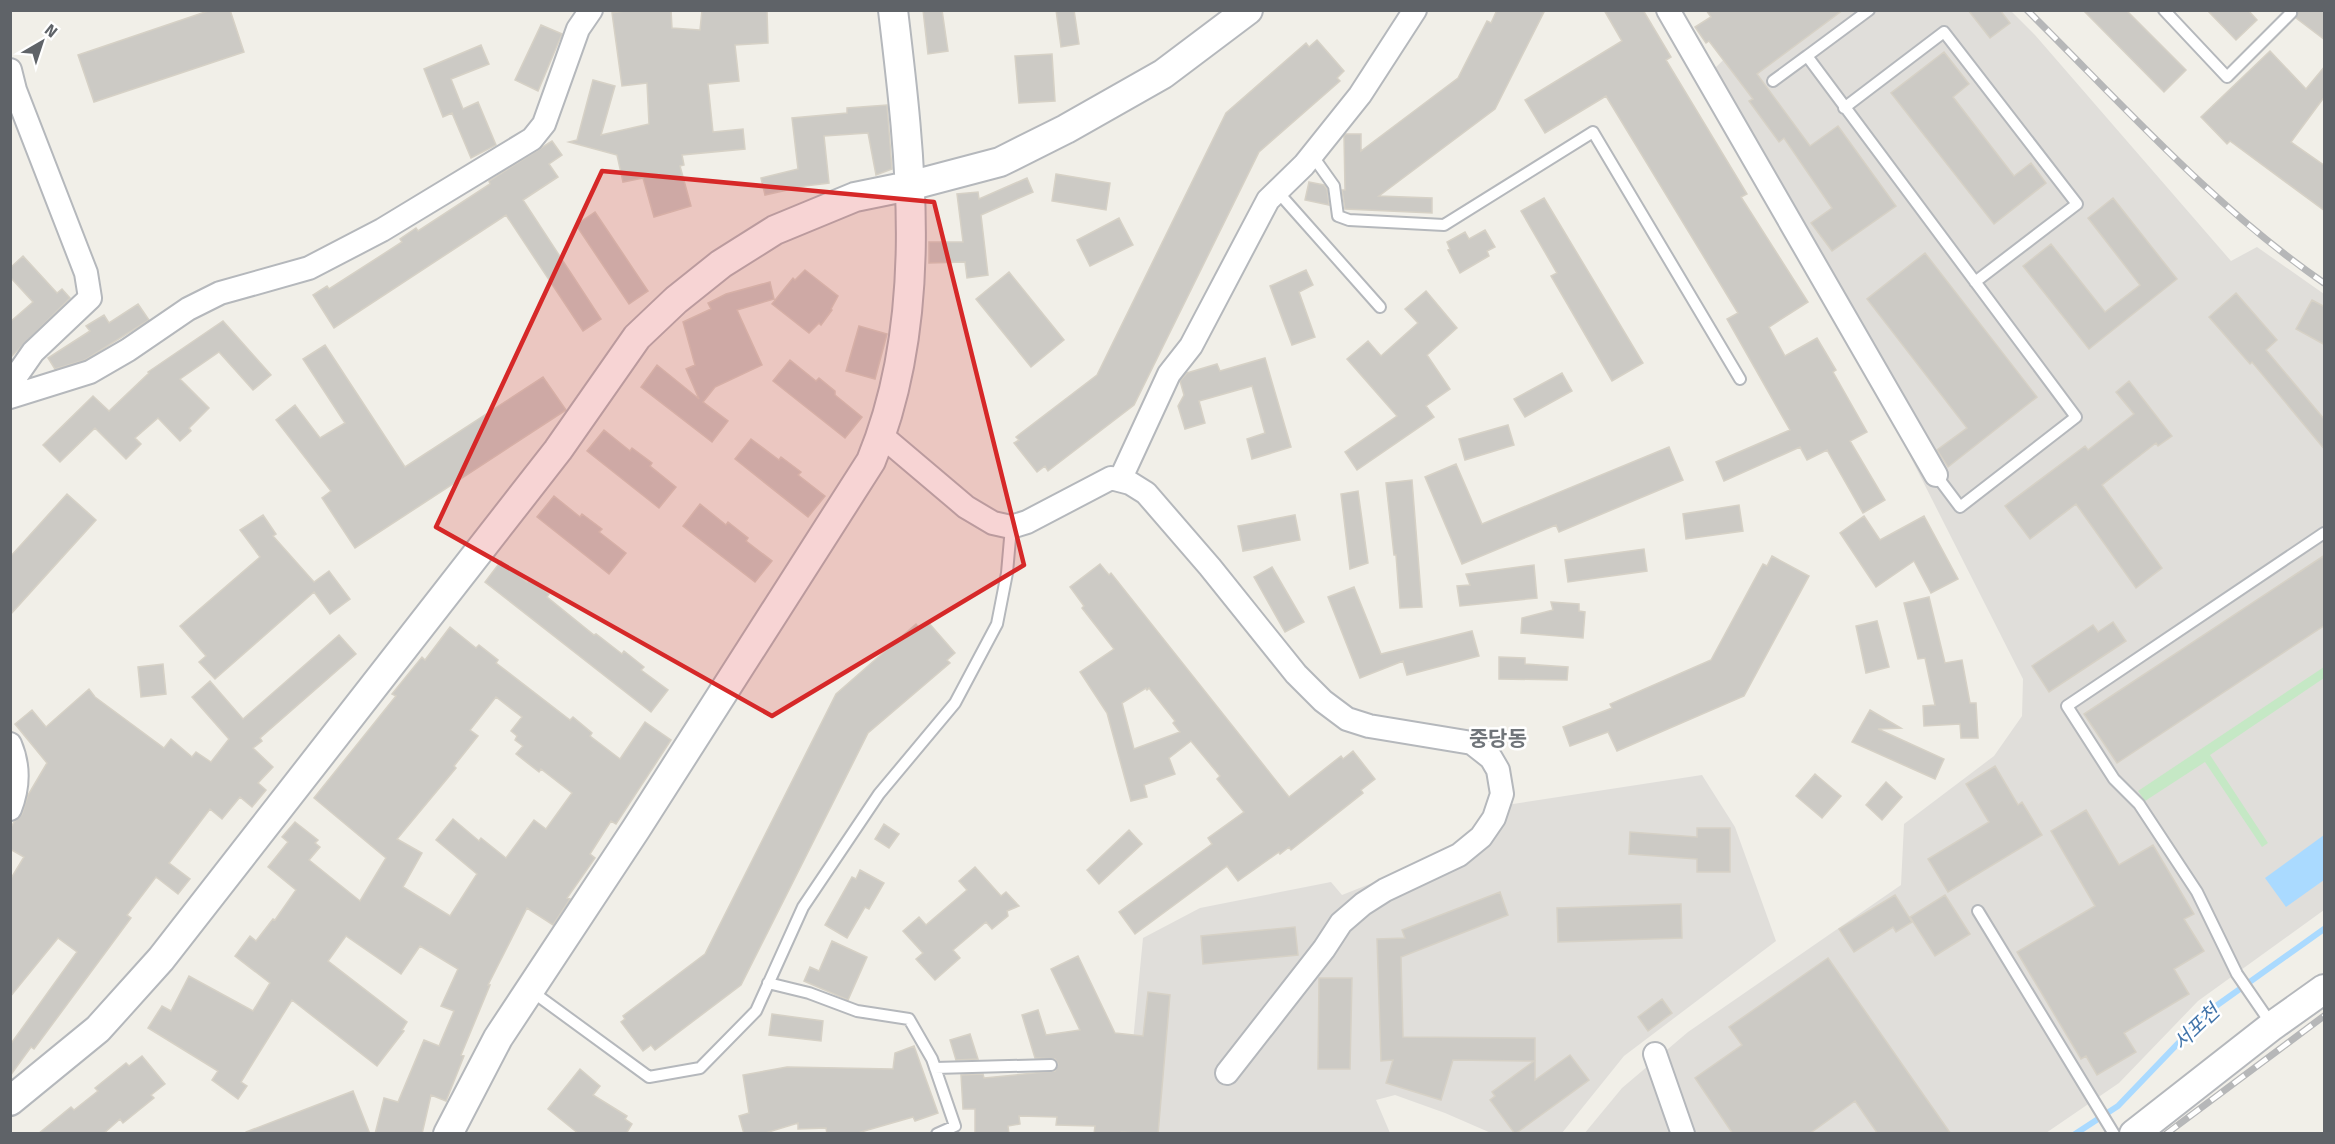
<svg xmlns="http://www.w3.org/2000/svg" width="2335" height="1144" viewBox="0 0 2335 1144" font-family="'Fira Sans','Noto Sans KR',sans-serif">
	<rect width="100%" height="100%" fill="#f1efe8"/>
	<path fill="#e0deda" d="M1774,11h237l24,24 196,226 26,-14 67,47v616l-126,91 -79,82 -73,50 -462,1 38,-46 66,-56 213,-147 3,-61 90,-68 28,-40 1,-37 -309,-610z
		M1702,775l33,52 41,114 -152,115 -62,77h-71l-46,-20 -50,-18 -19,5 14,33 -266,1 19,-196 57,-30 131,-26 11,13 91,-36 42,-30 12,-21z"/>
	<path fill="#c5e8c5" d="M2324,667v11l-114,77 58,88 -6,4 -57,-85 -60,39 -7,-10z"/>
	<path fill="#aadaff" d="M2324,835v45l-38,27 -21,-29z"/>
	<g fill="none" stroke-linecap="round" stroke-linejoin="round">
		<path stroke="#aadaff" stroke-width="6" d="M2075,1134l43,-28 91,-95 115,-82"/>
	</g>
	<path fill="#cccac5" stroke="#d6d1c6" stroke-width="1.5" fill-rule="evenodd" d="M211,10h19l14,42 -150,50 -16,-47z
		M631,10h40l1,18 28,2 2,-20h65l1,33 -33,2 4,36 -31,3 5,48 30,-3 2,20 -63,6 2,10 -4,1 11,40 -37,11 -11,-39 -20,4 -6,-27 -48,-13 8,-2 16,-60 22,6 -14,49 48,-11 -2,-41 -25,3 -10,-73z
		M923,10h19l6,41 -20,3z
		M1056,10h18l5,34 -18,3z
		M1497,10h48l-50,99 -116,87 53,2v15l-87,-4 -3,-19h3l-1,-54 2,-2h15v17l97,-73 29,-57 4,2z
		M1604,10h39l28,47 -5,3 81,134 -6,3 67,105 -39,25 16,29 32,-18 19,32 -3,2 34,60 -17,9 35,59 -22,13 -36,-63 -20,10 -7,-13 -76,34 -8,-19 74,-32 -63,-111 11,-6 -132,-217 -61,37 -20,-33 97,-59z
		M1706,10h137l-86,64 53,72 28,-20 58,80 -64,45 -21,-28 21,-15 -48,-70 -5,4 -30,-41 4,-2 -44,-58 -3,2 -11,-16 16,-10z
		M1968,10h32l10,13 -20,15z
		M2083,10h43l60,60 -22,22z
		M2207,10h41l9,10 -21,20z
		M2298,10h27v30l-29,-22z
		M541,25l21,9 -24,57 -23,-11z
		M1317,40l27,31 -7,7 3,3 -81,71 -125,253 -86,66 -3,-5 -8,6 -23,-29 5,-3 -3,-3 81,-62 129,-262 80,-70 3,4z
		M481,45l8,19 -38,15 12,30 15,-7 18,43 -25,13 -19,-45 -9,4 -19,-48z
		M2270,51l36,38 19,-23v30l-34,46 34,24v45l-95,-70 -3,3 -26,-27z
		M1944,52l25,32 -16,13 61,79 17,-13 15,20 -52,41 -103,-131z
		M1052,54l3,47 -36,2 -4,-47z
		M887,105l5,64 -16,6 -8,-42 -44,3 5,47 -24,3 -40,9 -4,-17 37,-9 -6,-51 55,-5v-5z
		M552,141l10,14 -13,9 9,13 -35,23 78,119 -18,12 -77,-116 -172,113 -21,-33 14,-9 2,3 73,-47 -2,-3 16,-11 2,3 72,-47 -1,-3z
		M1056,174l54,9 -4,27 -54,-9z
		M1027,178l6,14 -52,23 7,60 -21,3 -2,-16 -36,1v-21h34l-6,-48 21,-2 1,7z
		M1309,182l15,3 3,4 2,16 -24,-5z
		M1544,198l99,165 -31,18 -61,-105 6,-3 -36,-62z
		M2113,198l64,81 -88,70 -66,-83 28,-22 54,68 35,-27 -52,-67z
		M595,212l53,79 -19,13 -53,-79z
		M1119,218l14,27 -43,21 -13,-26z
		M1485,230l10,17 -8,4 2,5 -29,17 -12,-23 2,-1 -3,-7 18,-10 4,7z
		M1925,253l112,144 -89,70 -11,-17 30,-22 -100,-129z
		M23,256l34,37 5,-4 8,9 -60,60v-36l23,-20 -23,-25v-9z
		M805,270l33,26 -7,13 1,1 -11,15 -2,-2 -10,10 -37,-29 21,-26 2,2z
		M1306,270l7,15 -14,7 16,45 -23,8 -22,-59z
		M1009,272l55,68 -33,27 -55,-68z
		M770,282l4,17 -37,11 25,55 -47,22 -12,15 25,19 -16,21 -71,-55 16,-22 42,34 -13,-30 9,-4 -12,-43 28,-13 -3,-6 18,-9z
		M1426,291l31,37 -30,27 23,34 -24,17 8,11 -77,53 -12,-18 52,-36 -50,-57 21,-18 13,15 37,-33 -13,-14z
		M2236,293l41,47 -11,10 59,70v30l-73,-88 -2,2 -41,-47z
		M2312,300l13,7v38l-29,-16z
		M138,304l11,16 -64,40 -30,9 -7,-11 42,-27 -4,-5 18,-11 5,8z
		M223,321l48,54 -18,15 -34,-38 -39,27 29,29 -20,20 2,3 -11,10 -22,-23 -23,20 6,6 -15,15 -31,-31 -35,34 -17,-17 50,-49 16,15 40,-38 -1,-1z
		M859,326l28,8 -12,45 -29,-8z
		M325,345l80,122 138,-90 23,33 -211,138 -33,-50 9,-7 -55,-71 19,-15 25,33 25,-15 -42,-64z
		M1265,358l26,89 -39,12 -5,-20 18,-6 -13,-47 -53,15 6,22 -20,6 -7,-23 6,-11 -4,-14 7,-8 30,-9 3,7z
		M790,360l26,21 3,-3 16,13v4l27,22 -17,21 -72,-57z
		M1562,373l10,18 -47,26 -11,-18z
		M2129,381l43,55 -14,10 -2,-3 -54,42 60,83 -26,20 -60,-84 -46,35 -25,-33 80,-60 3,4 46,-36 -18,-22z
		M1508,425l6,20 -49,15 -6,-21z
		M604,430l26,21 2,-3 20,15 -2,3 26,21 -17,21 -72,-57z
		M751,439l28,21 2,-3 20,15 -3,3 27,21 -17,21 -73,-58z
		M1669,447l14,33 -124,52 -3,-7 -94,39 -37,-87 31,-13 26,60z
		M1412,480l10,127 -22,1 -4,-53h-2l-8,-72z
		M1358,491l10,72 -18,6 -9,-75z
		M67,494l29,26 -86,95v-58z
		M554,496l26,21 2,-3 20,15 -3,3 27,21 -17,21 -72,-57z
		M700,504l26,21 2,-3 20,16 -2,3 26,20 -17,21 -72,-56z
		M1739,505l4,26 -57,8 -3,-25z
		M263,515l13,19 -3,2 41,46 15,-11 21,28 -20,15 -16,-22 -99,87 -16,-17 7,-6 -26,-30 80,-69 -20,-27z
		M1295,515l5,25 -57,11 -5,-25z
		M1864,516l16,24 44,-24 34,63 -27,14 -17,-32 -38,26 -36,-54z
		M1644,549l3,22 -79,11 -3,-22z
		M2325,555v70l-208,138 -33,-49z
		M1772,556l37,20 -65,120 -127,55 -9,-19 -38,14 -7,-19 49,-19 -2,-4 101,-44 52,-96 4,2z
		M501,561l26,21 3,-3 19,15 -2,3 47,38 2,-1 26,20 2,-3 20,16 -3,3 27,20 -17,22 -166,-130z
		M1100,564l9,11 2,-2 178,224 52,-41 2,3 10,-8 22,28 -14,11 2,3 -72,57 -2,-3 -9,7 -1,-2 -41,29 -11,-15 -92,68 -16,-22 93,-68 -4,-6 36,-26 -27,-33 3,-3 -29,-35 -22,17 6,16 -31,11 3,12 -16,4 -24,-88 -27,-41 34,-23 -32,-41 2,-2 -14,-19zM1146,688l1,2 2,-2 26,33 -2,2 7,9 -46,17 -12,-46z
		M1534,565l3,33 -77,8 -3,-20 13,-1 -4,-11z
		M1272,567l32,55 -19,10 -31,-55z
		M1354,587l27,67 91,-23 7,25 -72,19 -4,-14 -43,17 -32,-81z
		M1929,597l16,66 17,-3 8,43h6l2,35h-17l-1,-14 -36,2 -1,-20 12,-1 -10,-47 -7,1 -14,-56z
		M1551,602l28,2v7l6,1 -2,26 -62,-5 1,-15 31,-8z
		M1877,621l12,46 -23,6 -10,-47z
		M928,622l27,31 -8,7 3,3 -82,70 -127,252 -86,65 -4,-5 -8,6 -22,-29 4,-3 -2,-3 82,-62 131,-260 80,-70 4,5z
		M2113,622l13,19 -77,51 -17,-26 61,-41 5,7z
		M450,627l26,21 3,-3 19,15 -2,3 74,57 3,-3 19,16 -2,3 30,23 25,-37 26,18 -55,84 -5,-3 -21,33 5,4 -28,40 3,1 -17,26 -26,-17 -39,77h2l-29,70 3,1 -18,45 -15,-6 -9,39h-47l9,-36 14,4 26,-62 15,6 15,-35 -13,-5 17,-37 -38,-23 -19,28 -55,-38 -18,25 79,61 -5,8 2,1 -27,35 -85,-66 -51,82 6,4 -9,13 -26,-19 6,-9 -70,-43 14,-22 9,5 18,-35 64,35 17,-28 -35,-27 15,-20 6,5 17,-22 2,1 21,-30 -28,-23 20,-25 -6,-5 13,-15 23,18 -3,3 5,4 -11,13 51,41 26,-43 -72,-60 82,-102 -4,-2 30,-37 3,3zM496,697l26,20 -11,14 6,5 -2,4 8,6 -7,8 23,18 2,-3 31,24 -26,36 -12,-9 -28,38 -25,-20 -2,3 -26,-22 -17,21 41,34 -27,42 -47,-29 19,-34 -25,-14 59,-71 -2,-2 24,-30 -8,-6z
		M339,635l17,19 -96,84 2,3 -9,7 20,19 -15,16 8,7 -14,17 -12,-10 -18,22 -12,-10 -41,54 21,16 -12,15 -22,-17 -29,38 4,3 -97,131 -3,-2 -21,29v-31l67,-93 -19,-14 -48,59v-117l14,-23 -14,-8v-20l4,-7 8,-8 6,-19 19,-32 -32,-39 17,-14 14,17 43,-38 6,8 69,51 7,-9 21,18 4,-5 15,10 18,-23 -37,-42 18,-16 33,38z
		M1499,657l26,1v6l43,3 -1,13 -68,-1z
		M163,664l3,30 -25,3 -3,-30z
		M1870,710l31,18 -23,1 66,30 -9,20 -83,-37z
		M1995,766l23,39 4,-3 20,33 -94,57 -20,-33 61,-37 -23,-38z
		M1815,774l26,22 -19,22 -26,-22z
		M1886,782l16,15 -20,23 -16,-15z
		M2086,810l33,55 34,-20 41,69 -10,5 20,32 -30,18 15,25 -65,39 12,19 -39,23 -11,-19 -5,3 -64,-107 78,-46 -44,-75z
		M884,824l15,10 -10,14 -14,-9z
		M1697,828h33v44h-33v-13l-68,-5 1,-22 67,5z
		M1129,830l13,14 -43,40 -12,-14z
		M975,867l26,29 5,-4 13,14 -12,5 1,5 -16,13 -6,-7 -33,28 7,8 -25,22 -19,-21 7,-6 -20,-22 16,-14 7,8 41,-35 -8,-9z
		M860,870l24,13 -15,26 -4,-2 -18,31 -22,-13 27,-48 4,2z
		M1500,892l8,23 -107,42 2,80 132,1v42l35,-25 19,25 -74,54 -25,-34 5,-4 -3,-4 42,-31 -81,-1 -12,40 -55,-17 7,-23 -12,1 -4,-122 28,-1 -3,-8z
		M1895,895l17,27 -16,10 -3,-5 -39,25 -15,-23z
		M1945,895l25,39 -35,22 -25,-39z
		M1681,904l1,34 -124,4 -1,-34z
		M1295,927l3,28 -95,9 -2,-28z
		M832,941l35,16 -19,43 -44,-19 6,-14 9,4z
		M1078,956l37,77 28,3 5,-44 22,3 -12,139 -37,-2 -1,2h-26l1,-8 -39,-1 1,-8 -38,-1 1,8 -12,2 1,8h-34v-25h-12l-2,-34 22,-1 1,4 71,-7 3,-7 -3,-5 -20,-1 -13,-43 16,-5 8,25 34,-5 -29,-61z
		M1828,958l76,109 47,67h-73l-23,-33 -46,33h-76l-38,-56 47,-33 -13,-18z
		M1319,978h33l-2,91h-32z
		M1662,999l10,14 -24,18 -10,-14z
		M772,1014l51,7 -2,20 -52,-6z
		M970,1034l8,25 -22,1 -6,-20z
		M914,1046l24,67 -23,8 -2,-4 -59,17h-27l-1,-6 -28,1v-6l-36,11h-18l-5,-18 10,-3 -6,-38 44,-8 106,2 2,-16z
		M142,1056l23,28 -14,11 3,3 -31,25 -3,-4 -17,15h-65l33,-27 3,3 24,-19 -3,-3 31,-25 3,3z
		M580,1069l20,17 -7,9 34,21 -2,3 7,5 -6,10h-47l-31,-25z
		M353,1091l17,43h-124v-2z"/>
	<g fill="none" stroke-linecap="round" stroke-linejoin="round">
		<defs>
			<path id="service" d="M1869,10l-62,46 269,361 -116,90 -24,-32
				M2164,10l63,67 64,-64 -2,-3
				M1773,81l34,-25
				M1844,108l100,-76 133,172 -102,78
				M1312,155l22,31 4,30 11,4 95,5 149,-93 147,247
				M1277,191l103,116
				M1978,911l136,223
				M768,983l41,10 48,18 52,8 23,40 23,67 -18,8
				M530,990l119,87 51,-9 56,-57 47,-104 76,-113 76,-91 42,-79 10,-51 4,-46
				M2272,1025l-35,-51 -40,-82 -58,-88 -25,-25 -47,-73 257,-173
				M935,1068l116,-3"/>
			<path id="minor" d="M1668,10l268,465
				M10,70l5,20 71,183 4,25 -57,54 -23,33
				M10,397l80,-25 38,-22 60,-41 32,-16 89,-25 73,-38 150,-91 12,-15 34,-95 13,-19
				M881,435l85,72 27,16 18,4 16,-5 84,-44 19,5 16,10 64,74 86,107 27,27 24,18 22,7 103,17 19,15 7,12 4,24 -8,24 -13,19 -22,18 -74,35 -22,14 -22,19 -17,26 -97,124
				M1120,480l49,-106 22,-28 77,-146 36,-35 56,-70 55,-85
				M10,744c9,21 9,42 0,65
				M1655,1054l28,80"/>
			<path id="tertiary" d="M10,1101l88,-72 63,-70 397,-509 79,-113 39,-37 45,-36 54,-34 80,-33 54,-11 91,-24 66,-33 97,-55 85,-64
				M448,1134l50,-96 138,-209 235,-368c59,-143 40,-301 22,-451
				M2134,1134l138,-108 52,-37"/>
		</defs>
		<use href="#service" stroke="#b5b8bc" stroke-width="14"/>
		<use href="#minor" stroke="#b5b8bc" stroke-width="26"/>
		<use href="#tertiary" stroke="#b5b8bc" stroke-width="32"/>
		<use href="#service" stroke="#fff" stroke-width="10"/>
		<use href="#minor" stroke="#fff" stroke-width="22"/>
		<use href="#tertiary" stroke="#fff" stroke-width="28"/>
		<defs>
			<path id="rail" d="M2027,10c95,94 187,197 297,273
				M2166,1134l158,-118"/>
		</defs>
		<use href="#rail" stroke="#b6b7b8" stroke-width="7"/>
		<use href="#rail" stroke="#fff" stroke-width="4.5" stroke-dasharray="14" stroke-linecap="butt"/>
	</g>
	<path fill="#d62828" fill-opacity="0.2" stroke="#d62828" stroke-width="4.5" stroke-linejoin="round" d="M602,171l332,31 90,363 -252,151 -336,-189z"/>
	<g text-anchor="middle" stroke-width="5" stroke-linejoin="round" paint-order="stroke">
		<g font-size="20" font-style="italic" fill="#4174aa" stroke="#fff">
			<text transform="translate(2196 1027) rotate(-44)" y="7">서포천</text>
		</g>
		<g font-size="21" font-weight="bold" fill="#70757a" stroke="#fff">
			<text x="1498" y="746">중당동</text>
		</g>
	</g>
	<rect width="2335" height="1144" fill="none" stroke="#5f6368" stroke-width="24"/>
	<g transform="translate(42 42) rotate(39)" stroke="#ffffff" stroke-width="4.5" paint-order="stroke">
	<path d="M0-4.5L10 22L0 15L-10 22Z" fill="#5f6368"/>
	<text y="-9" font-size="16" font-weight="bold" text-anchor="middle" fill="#5f6368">N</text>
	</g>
</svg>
